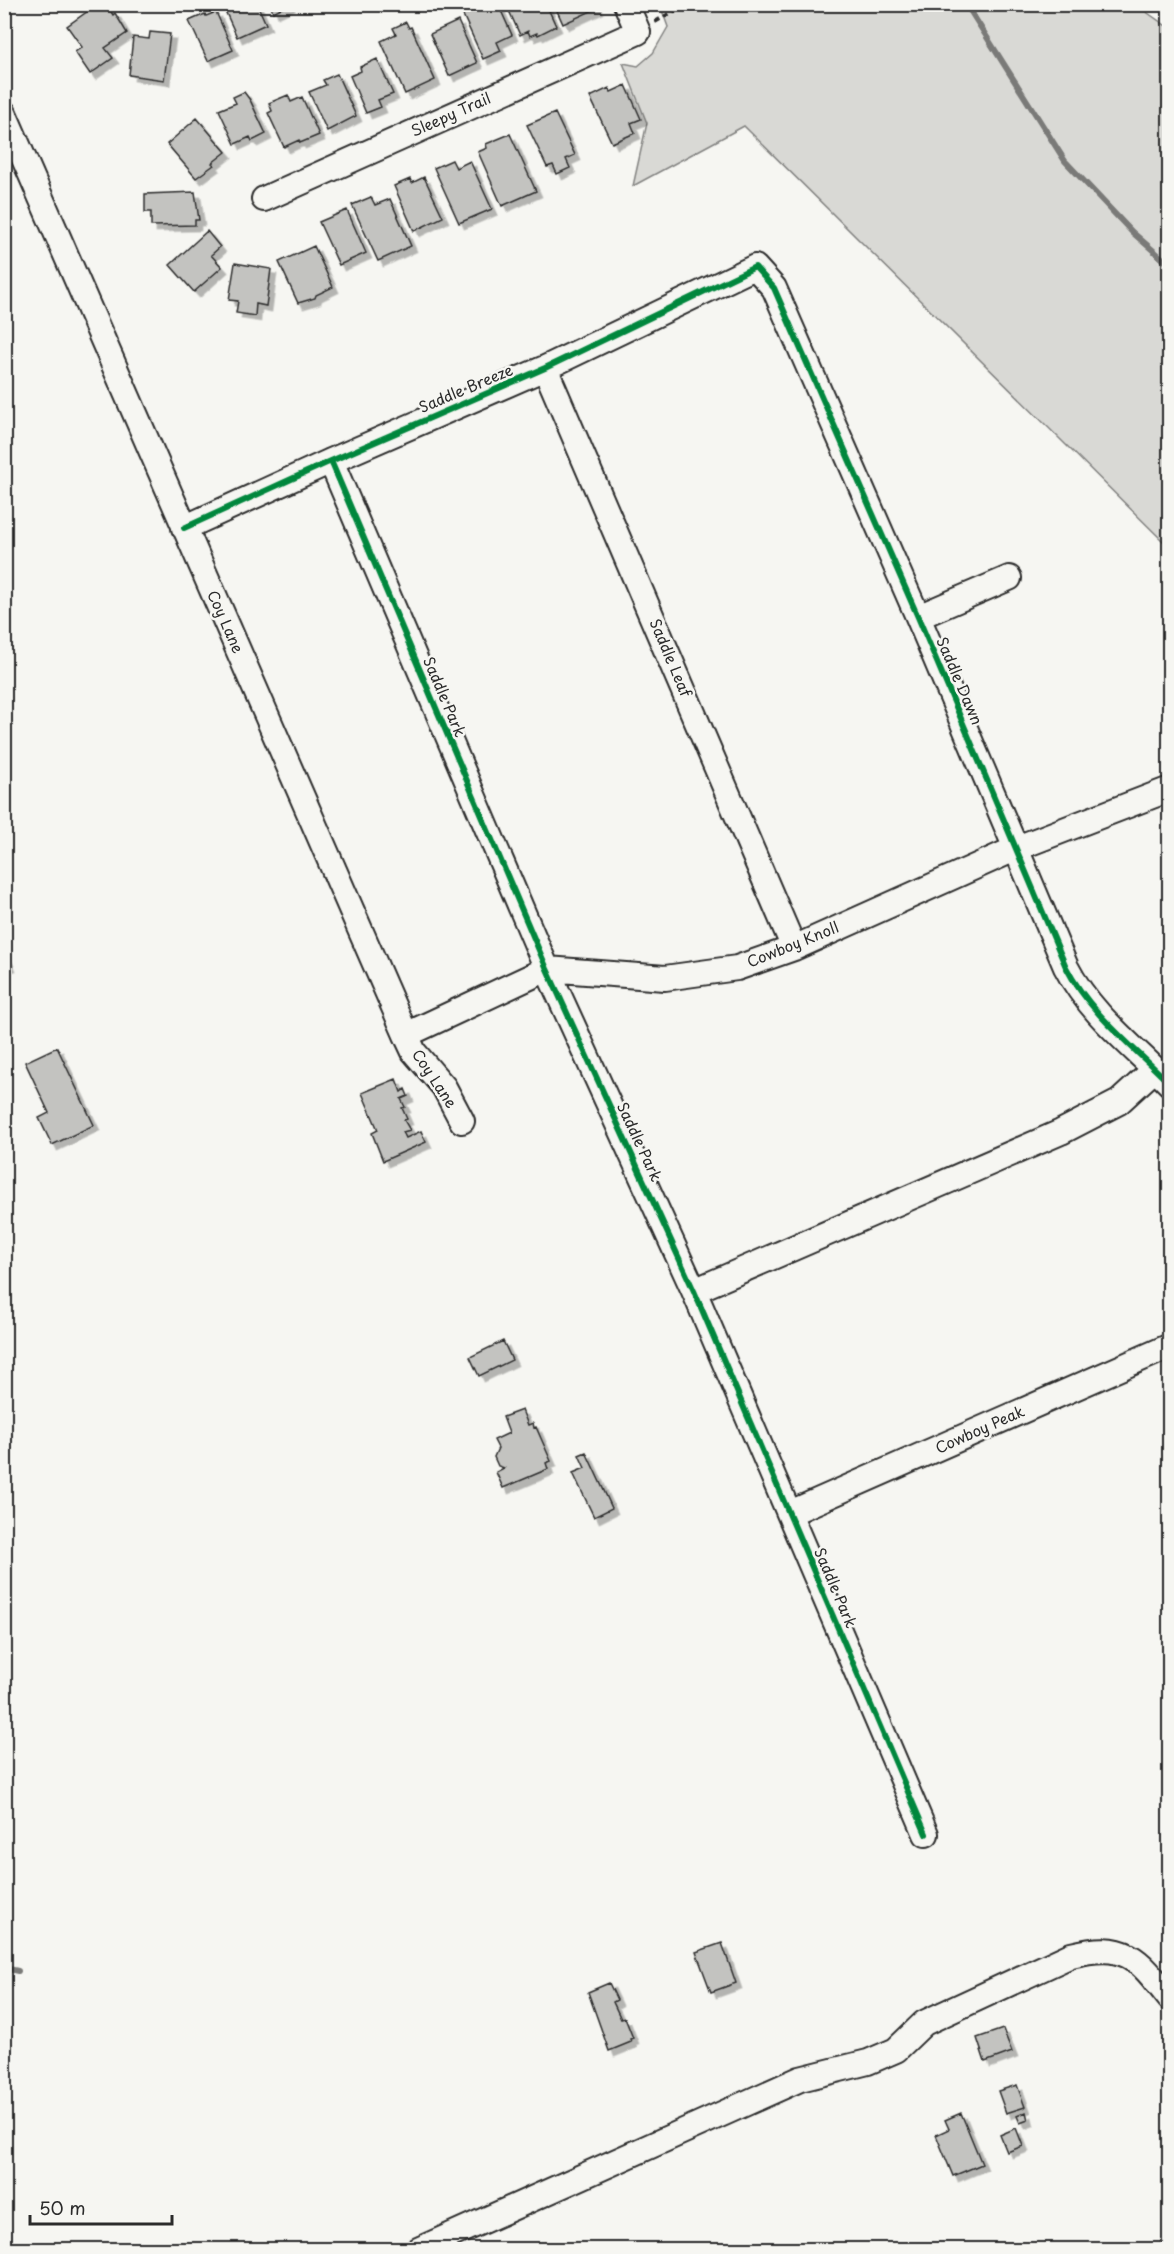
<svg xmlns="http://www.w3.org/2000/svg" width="1174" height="2254" viewBox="0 0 1174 2254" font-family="'Playpen Sans',sans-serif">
	<defs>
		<filter id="shadow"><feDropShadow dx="5.5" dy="5.5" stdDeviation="0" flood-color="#0004"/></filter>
	</defs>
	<rect width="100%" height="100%" fill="#f6f6f2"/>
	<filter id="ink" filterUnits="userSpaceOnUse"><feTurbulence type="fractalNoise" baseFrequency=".0167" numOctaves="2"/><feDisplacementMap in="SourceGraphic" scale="12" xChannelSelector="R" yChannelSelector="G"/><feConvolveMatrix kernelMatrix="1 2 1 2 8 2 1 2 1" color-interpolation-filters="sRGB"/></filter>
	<g filter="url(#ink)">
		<path fill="#d9d9d5" stroke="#828280" stroke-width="1.5" d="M1135,4l34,24v519l-425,-421 -111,60 14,-63 -24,-60 15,3 15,-13 15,-26 -8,-22z"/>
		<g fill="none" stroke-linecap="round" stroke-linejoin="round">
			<path stroke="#7a7a78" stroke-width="6" d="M966,4l99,157 67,71 38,33
				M4,1968l14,3"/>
		</g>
		<path fill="#c3c3c0" stroke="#2b2b2b" stroke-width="1.5" filter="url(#shadow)" d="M98,4h8l7,11 2,-2 12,20 -22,15 8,10 -23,16 -15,-22 7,-5 -15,-21z
			M222,4h35l9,20 -29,13z
			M270,4h20l-17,8z
			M458,4h40l14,31 -15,7 4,9 -18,8z
			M506,4h40l10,22 -18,9 -1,-2 -7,3 -2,-5 -8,4z
			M554,4h42l2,4 -35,16z
			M216,12l17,38 -25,11 -19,-40 16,-7 1,2z
			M458,21l19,42 -28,13 -19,-42z
			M406,22l3,6 2,-1 24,53 -30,14 -24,-53 15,-7 -3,-6z
			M150,32l20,2 -6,46 -35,-5 4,-38 16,2z
			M377,59l16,35 -15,6 3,7 -15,6 -16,-37 11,-5 -1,-4z
			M337,74l19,42 -29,15 -18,-39 17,-7 -3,-5z
			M626,85l15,34 -10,4 4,10 -23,10 -22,-46 19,-9 2,4z
			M244,92l6,8 16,34 -14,7 -2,-4 -15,7 -16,-34 17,-7 -3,-6z
			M288,95l3,7 11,-5 17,38 -19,8 -1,-3 -15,7 -16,-34 4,-2 -3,-8z
			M555,113l20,42 -9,4 4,9 -13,6 -4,-9 -6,2 -20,-42z
			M197,118l29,34 -14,11 2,2 -18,13 -29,-34z
			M510,134l26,57 -34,15 -24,-54 9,-4 -1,-4z
			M452,160l4,8 14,-7 22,48 -33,14 -25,-55z
			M424,177l19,40 -29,14 -20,-45 16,-7 2,4z
			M195,192l4,28h-4v5l-44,1v-14h-6v-18z
			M371,197l4,8 15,-6 21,47 -33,15 -26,-56z
			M347,210l19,43 -27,12 -20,-43z
			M207,231l13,16 -9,8 11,12 -28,25 -24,-27z
			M314,246l19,41 -17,8 -1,3 -17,5 -19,-41z
			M235,263l36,6 -5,37 -10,-2 -1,12 -19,-3 2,-12 -9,-1z
			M4,952l6,13 -6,2z
			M57,1047l37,78 -42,20 -13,-27 10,-5 -24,-51z
			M396,1079l5,13 4,-3 3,7 -7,3 4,8 -3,1 5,11 -3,1 6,10 -7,2 3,6 15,-7 5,11 -43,19 -11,-28 6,-3 -16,-37z
			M503,1341l9,19 -33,16 -9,-19z
			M522,1410l6,15 5,-2 1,5 2,-1 15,34 -5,2 2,6 -45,19 -7,-16 8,-4 -6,-2 -4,-9 4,-9 -4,-8 15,-7 -6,-16z
			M586,1452l26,56 -18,9 -21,-44 12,-5 -6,-13z
			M722,1943l14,40 -25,9 -15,-40z
			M609,1983l8,17 -4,2 8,17 4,-1 8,20 -3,1 1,3 -22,9 -21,-59z
			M1003,2029l9,23 -27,10 -8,-24z
			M1017,2085l8,22 -19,6 -8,-22z
			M1026,2112l2,8 -8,3 -3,-7z
			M961,2113l21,51 -29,12 -17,-41 13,-6 -4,-9z
			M1016,2128l7,18 -16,6 -7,-17z
			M1170,2240v10h-23z"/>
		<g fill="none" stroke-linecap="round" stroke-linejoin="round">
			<defs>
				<path id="minor" d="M4,113l402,922 8,17 30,35 18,34
					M264,199l374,-167 -12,-28
					M545,368l249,580
					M331,461l216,508 147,322 232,543
					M184,528l147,-67 214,-93 210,-101 19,21 144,329 148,350c24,47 67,79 104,117
					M918,617l91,-39
					M406,1035l141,-66 118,9 72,-10 57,-20 223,-100 153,-59
					M694,1291l367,-159 58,-30 36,-33
					M790,1513l380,-167
					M418,2250l382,-171 68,-17 28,-12 28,-27 147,-68c55,-14 67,3 99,44"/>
			</defs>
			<use href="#minor" stroke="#2b2b2b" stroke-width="28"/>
			<path stroke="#2b2b2b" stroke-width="4" stroke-dasharray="6 4.5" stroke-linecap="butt" d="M655,22l31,-18"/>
			<use href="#minor" stroke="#f6f6f2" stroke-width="24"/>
			<defs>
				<path id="cycleway" d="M331,461l216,508 147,322 232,543
					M184,528l147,-67 214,-93 210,-101 19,21 144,329 148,350c24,47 67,79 104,117"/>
			</defs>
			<use href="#cycleway" stroke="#f6f6f2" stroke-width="10"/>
			<use href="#cycleway" stroke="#00873e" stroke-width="6"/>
		</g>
	</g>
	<g text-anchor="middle" stroke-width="5" stroke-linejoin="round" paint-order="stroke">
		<g font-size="15" fill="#2b2b2b" stroke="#f6f6f2">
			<text transform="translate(451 115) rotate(-24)" y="5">Sleepy Trail</text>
			<text transform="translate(466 389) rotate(-23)" y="5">Saddle Breeze</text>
			<text transform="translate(225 622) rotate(66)" y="5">Coy Lane</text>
			<text transform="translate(670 658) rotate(67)" y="5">Saddle Leaf</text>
			<text transform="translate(959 681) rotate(67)" y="5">Saddle Dawn</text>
			<text transform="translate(444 697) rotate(67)" y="5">Saddle Park</text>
			<text transform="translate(793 945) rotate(-22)" y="5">Cowboy Knoll</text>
			<text transform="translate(434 1079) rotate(56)" y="5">Coy Lane</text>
			<text transform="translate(639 1142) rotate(65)" y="5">Saddle Park</text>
			<text transform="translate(980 1430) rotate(-24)" y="5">Cowboy Peak</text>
			<text transform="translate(835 1588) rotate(67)" y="5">Saddle Park</text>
		</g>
	</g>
	<rect width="1174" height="2254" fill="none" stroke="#f6f6f2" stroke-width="24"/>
	<rect x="12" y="12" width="1150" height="2230" fill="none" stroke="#2b2b2b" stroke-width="2" filter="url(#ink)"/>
	<path d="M30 2215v9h142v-9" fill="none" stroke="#2b2b2b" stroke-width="3"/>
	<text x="39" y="2215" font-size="18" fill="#2b2b2b" stroke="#f6f6f2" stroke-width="4.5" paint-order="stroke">50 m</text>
</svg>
